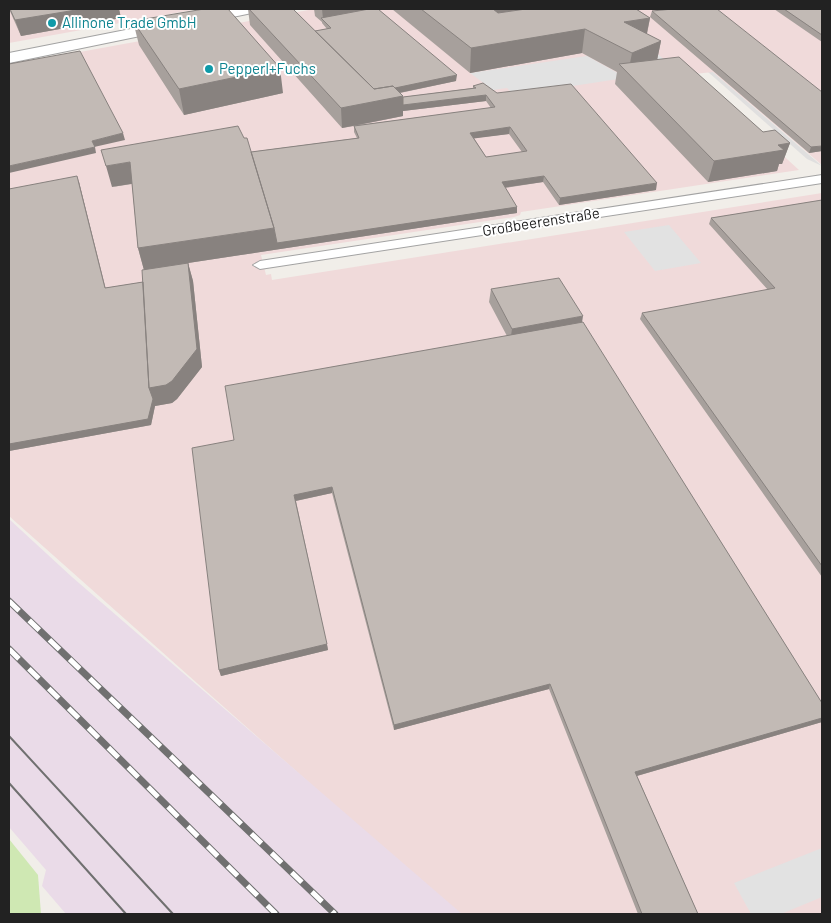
<svg xmlns="http://www.w3.org/2000/svg" width="831" height="923" viewBox="0 0 831 923" font-family="Barlow,sans-serif">
	<rect width="100%" height="100%" fill="#f1eee9"/>
	<path fill="#e0dfdf" d="M708,72h5l109,94 -15,-7z"/>
	<path fill="#f0dada" d="M9,9h189l-189,34z
		M314,9h508v156l-109,-93 -19,2 105,96 -278,42 -1,3 -6,2 -253,38 5,20 5,-1 1,6 550,-87v721h-365l-448,-398v-451z"/>
	<path fill="#eadbe8" d="M9,519l63,58 390,337h-396l-24,-28 4,-16 -37,-43z"/>
	<path fill="#cfe8b3" d="M9,839l29,36 3,39h-32z"/>
	<path fill="#e2e2e2" d="M574,9l75,38 28,23 -163,25 -7,-7 -14,2 -23,-17 117,-17 36,20 30,-16z
		M669,225l32,38 -46,8 -31,-39z
		M822,848v49l-41,17h-30l-17,-31z"/>
	<g fill="none" stroke-linecap="round" stroke-linejoin="round">
		<defs>
			<path id="service" d="M822,175v8l-562,86 -7,-4 7,-4z"/>
			<path id="minor" d="M232,9h27l-7,4 -243,50v-10z"/>
		</defs>
		<use href="#service" stroke="#a3a3a3" stroke-width="2"/>
		<use href="#minor" stroke="#a3a3a3" stroke-width="2"/>
		<use href="#service" fill="#fff" fill-rule="evenodd"/>
		<use href="#minor" fill="#fff" fill-rule="evenodd"/>
		<path stroke="#707070" stroke-width="2" d="M9,736l164,178
			M9,783l117,131"/>
		<defs>
			<path id="rail" d="M9,601l326,313
				M9,649l267,265"/>
		</defs>
		<use href="#rail" stroke="#707070" stroke-width="7"/>
		<use href="#rail" stroke="#fff" stroke-width="5" stroke-dasharray="14" stroke-linecap="butt"/>
	</g>
	<path fill="#a7a09c" fill-rule="evenodd" d="M9,9h110l2,9 -100,18z
		M248,9h45l22,22 12,-2 -5,-6v-1l-7,-6 -1,-7h64l78,72 -56,12 3,4 70,-9v-2l24,7 159,97 -97,15 -16,-23 -38,6 12,19v6l-329,50 5,18 9,86 -25,32 -5,4 -17,3 -4,19 -142,26v-262l70,-7 26,106 38,-6 1,-12 -6,-22 -6,-64 -20,3 139,-35 106,-14 -3,-6v-6l-12,2 -92,-103zM486,101l5,7 -132,17 44,-9v-5zM509,134l13,18 -36,5 -12,-19z
		M392,9h244l14,9 -3,16 14,7 -4,19 106,72 27,11 -8,21h-3l-2,7 -69,11 -93,-98 2,-12 -35,-19 -112,20z
		M774,9h48v33z
		M652,11l170,140 -13,2 -159,-136z
		M133,21l150,72 -99,22 -45,-70z
		M822,200v377l-182,-258 2,-6 126,-23 -59,-66 2,-6z
		M491,289l91,33 240,381v19l-185,54 61,138h-60l-89,-225 -155,41 -62,-237 -36,8 32,149 -107,26 -2,-6 15,-230 273,-104 -18,-34z"/>
	<path fill="#88827f" d="M82,9h37l2,9 -100,18 -6,-16z
		M322,9h52l-51,10z
		M486,9h38l-2,11 -37,6z
		M650,18l-5,24 -21,-20z
		M585,29l-3,24 -112,20 1,-25z
		M661,41l-5,24 -28,8 4,-20z
		M280,68l3,25 -99,22 -5,-26z
		M457,75l-1,6 -91,19v-6z
		M486,95v6l-83,10v5l-61,12 -1,-20 62,-12v9z
		M510,127l-1,7 -39,5v-6z
		M123,133l2,7 -31,7 -2,-6z
		M790,143l-8,21h-3l-2,7 -69,11 6,-21 64,-16z
		M822,146v5l-13,2 2,-6z
		M95,147l1,6 -87,20v-7z
		M130,162l6,21 -24,4 -6,-21z
		M77,176l2,6 28,112 -2,-6z
		M544,176l-1,6 -42,6 1,-6z
		M657,183l-1,7 -97,15 1,-7z
		M517,207v6l-329,50 5,18 9,86 -25,32 -5,4 -17,3 -4,19 -142,26v-7l140,-56 -5,-118 -6,-22 136,-20z
		M583,316l-2,13 -71,13 2,-13z
		M332,487v6l-37,8 -1,-6z
		M327,644l1,6 -107,26 -2,-6z
		M550,684l-1,5 -155,41v-5z
		M822,718v4l-189,55 2,-5z"/>
	<path fill="#c2bab5" stroke="#88827f" fill-rule="evenodd" d="M10,9h72l-67,11z
		M204,9h24l52,59 -101,21 -46,-68z
		M249,9h44l81,80 19,-3 10,10 -62,12z
		M369,9h9l79,66 -62,13 -2,-2 -19,3 -59,-58 16,-3 -10,-10z
		M421,9h72l5,4 28,-4h110l14,9 -26,4 37,19 -29,12 -47,-24 -114,19z
		M673,9h44l105,83v54l-11,1 -159,-136z
		M784,9h38v26z
		M80,51l43,82 -31,8 3,6 -86,19v-102z
		M679,57l84,75 12,-2 15,13 -12,2 6,5 -70,11 -95,-97z
		M483,83l14,10 74,-9 86,99 -97,15 -16,-22 -42,6 15,25 -240,36 -3,-15 -23,-76 108,-14 -5,-12 141,-19 -9,-12 -83,10v-8l73,-9 -3,-2zM510,127l17,24 -41,6 -16,-24z
		M238,126l6,12h3l27,90 -136,20 -8,-86 -24,4 -5,-16z
		M77,176l28,112 38,-6 6,106 4,11 -5,20 -139,25v-255z
		M822,200v366l-180,-253 133,-25 -64,-70z
		M188,263l9,86 -25,32 -6,4 -17,3 -7,-118z
		M559,278l24,38 -71,13 -21,-40z
		M583,322l239,381v15l-187,54 63,142h-56l-92,-230 -156,41 -62,-238 -38,8 33,149 -108,26 -27,-222 42,-8 -9,-54z"/>
	<g fill="#0f9aa8" stroke="#fff" stroke-width="2">
		<circle cx="52" cy="23" r="5"/>
		<circle cx="209" cy="69" r="5"/>
	</g>
	<g text-anchor="middle" stroke-width="4" stroke-linejoin="round" paint-order="stroke">
		<g font-size="15" fill="#0d838f" stroke="#fff" text-anchor="start">
			<text x="62" y="28">Allinone Trade GmbH</text>
			<text x="219" y="74">Pepperl+Fuchs</text>
		</g>
		<g font-size="15" fill="#222" stroke="#fff">
			<text transform="translate(541 222) rotate(-9)" y="5">Großbeerenstraße</text>
		</g>
	</g>
	<rect width="831" height="923" fill="none" stroke="#222222" stroke-width="20"/>
</svg>
